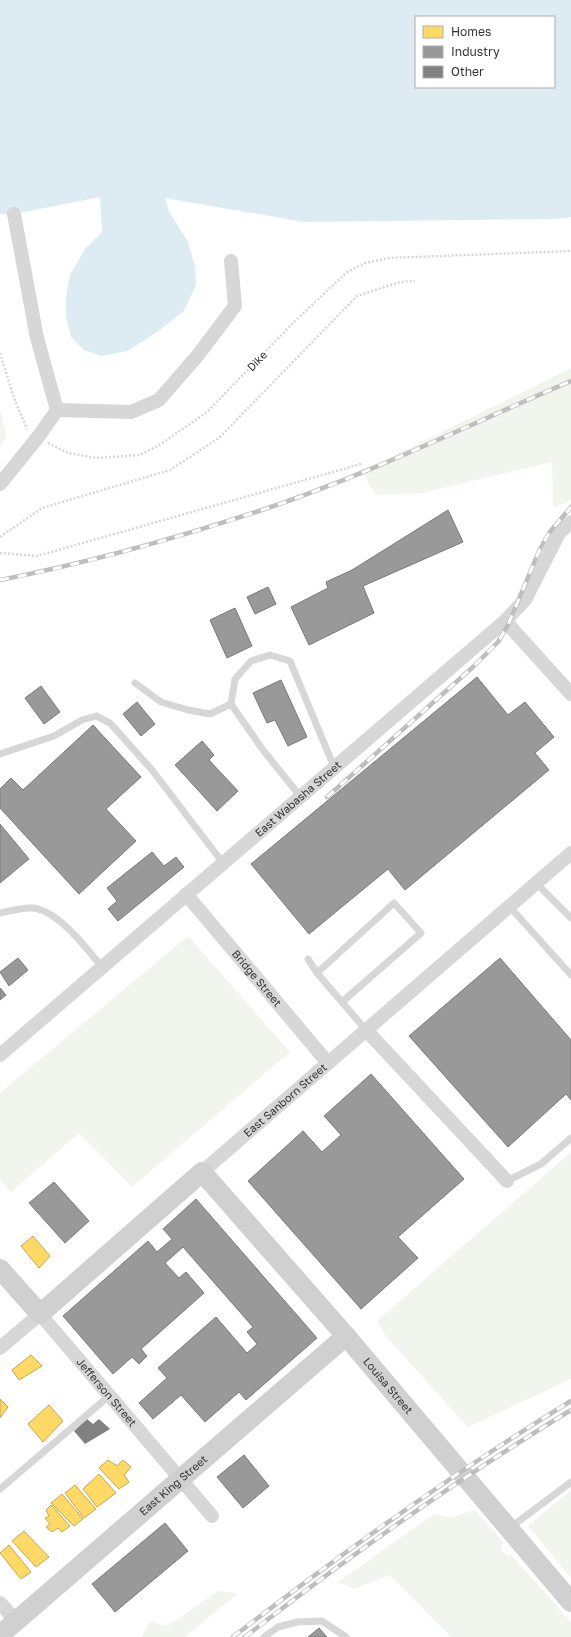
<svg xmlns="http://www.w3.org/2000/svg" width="571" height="1637" viewBox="0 0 571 1637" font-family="'Golos Text',sans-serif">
	<rect width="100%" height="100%" fill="#fff"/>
	<path fill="#f1f5ed" d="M571,368v131l-5,4 -13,4 -1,-45 -130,31 -46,2 -8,-12 -3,-13z
		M0,410l7,27 -7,8z
		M188,936l102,116 -158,135 -53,-54 -68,59 -11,-12v-87z
		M571,1152v227l-103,48 -81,-89 -10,-17z
		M571,1490v88l-43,-52z
		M475,1510l28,32 -2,7 6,7 4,-1 60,67v15h-120l-61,-62 -36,14 -16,-7 96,-68 16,4z
		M218,1591l20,2 -53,44h-43l8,-16 17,5z"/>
	<path fill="#ddebf3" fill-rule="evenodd" d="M0,0h571v217l-15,2 -252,3 -139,-24 4,13 19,31 7,24 1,19 -12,26 -27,21 -30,19 -26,5 -17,-6 -13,-13 -5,-20v-20l4,-22 15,-26 17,-17 -2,-35 -86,17h-14zM416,17h138v70h-138z"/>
	<path fill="#ffd966" stroke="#c2a757" d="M33,1236l17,20 -11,12 -18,-22z
		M31,1355l11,11 -23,14 -7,-10z
		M0,1399l8,8 -8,11z
		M49,1405l14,16 -20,21 -15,-18z
		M108,1460l9,6 6,-6 8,7 -7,8 5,7 -10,7 -20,-21z
		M99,1474l17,19 -19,14 -14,-18z
		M75,1485l21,24 -12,9 -19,-25z
		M62,1494l21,25 -9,7 -23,-23z
		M51,1505l19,21 -8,6 -4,-4 -6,4 -6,-5 4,-3 -5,-6 4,-2 -3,-6z
		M24,1531l25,26 -13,10 -24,-26z
		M9,1545l22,27 -10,7 -21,-26z"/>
	<path fill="#999" stroke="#7a7a7a" d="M448,510l15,32 -100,44 11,27 -65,32 -18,-38 37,-19 -2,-6 26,-12z
		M268,587l8,17 -21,10 -8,-17z
		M235,608l17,38 -25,12 -17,-38z
		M477,677l31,38 17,-13 29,35 -19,16 14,17 -144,120 -17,-21 -79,65 -58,-70z
		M281,680l26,57 -19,9 -13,-26 -8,3 -14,-30z
		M41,686l19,26 -16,12 -19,-26z
		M137,702l18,22 -14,12 -18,-22z
		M93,725l48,52 -35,32 30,32 -57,53 -79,-86v-19l11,-11 12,12z
		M202,741l12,14 -5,5 29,31 -21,20 -42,-46z
		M0,824l29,35 -29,24z
		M152,852l12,14 12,-9 8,10 -66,54 -10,-12 9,-8 -10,-13z
		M18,958l10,12 -19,16 -9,-14z
		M500,958l71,82v60l-5,-6 -58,53 -99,-111z
		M0,988l6,7 -6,5z
		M371,1074l93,105 -66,58 20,21 -57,51 -113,-128 55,-50 19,21 19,-17 -17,-19z
		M54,1182l35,39 -24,22 -36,-40z
		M196,1199l121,139 -71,62 -7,-8 -34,30 -24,-27 -28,24 -14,-16 28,-25 -9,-10 58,-51 31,36 10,-9 -10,-12 6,-5 -70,-80 -18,16 14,15 7,-6 18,21 -63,56 6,7 -8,8 -7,-7 -19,17 -50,-58 85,-75 9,11 15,-13 -9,-10z
		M244,1455l25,31 -26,22 -26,-31z
		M165,1523l23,28 -73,61 -23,-28z
		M319,1628l8,9h-19z"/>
	<path fill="#818181" d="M87,1419l6,5 6,-5 11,10 -25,15 -11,-13z"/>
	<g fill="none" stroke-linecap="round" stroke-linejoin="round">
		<path stroke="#d6d6d6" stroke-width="2.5" stroke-dasharray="2 2" stroke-linecap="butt" d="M0,353l14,45 13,31
			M48,443l20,10 28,5 44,-3 21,-11 46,-32 86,-89 54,-51 18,-9 24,-5 182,-7
			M0,537l42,-29 128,-38 49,-32 138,-142 43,-14 15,-1
			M0,553l37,3 324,-92"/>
		<path stroke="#d7d7d7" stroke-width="7" d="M135,683l26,19 27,8 22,4 21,-10
			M0,754l54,-18 28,-16 14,-4 14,7 42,47 71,93
			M300,796l-37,-46 -32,-46 4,-25 16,-18 19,-6 20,6 44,106
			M536,883l35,35
			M509,906l62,69
			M0,913c10,-2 23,-6 33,-5 26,3 53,40 69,59
			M308,959l9,14 49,57
			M317,973l77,-70 27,30 -79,69
			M507,1181l34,-17 30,-26
			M0,1489l109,-93
			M511,1527l60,-45
			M264,1637l14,-10 19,-5 25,-1 24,16"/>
		<g stroke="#d7d7d7" stroke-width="14">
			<path d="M57,410l74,2 28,-12 39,-45 37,-49 -4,-45"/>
			<path d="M0,484l38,-47 19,-27 -20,-72 -23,-124"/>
			<path d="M505,621l66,73"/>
			<path id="s1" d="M186,894l142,169"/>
			<path d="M366,1030l141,151"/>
			<path id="s2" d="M0,1055l505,-434 20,-21 34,-67 12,-11"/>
			<path id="s3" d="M202,1172l369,-319"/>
			<path id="s4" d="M0,1348l40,-34 172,202"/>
			<path d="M0,1603l16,18"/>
		</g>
		<g stroke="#d0d0d0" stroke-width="20">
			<path id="s5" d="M0,1269l40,45 162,-142 144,164 225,266"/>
			<path id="s6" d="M0,1635l346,-299"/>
		</g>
		<defs>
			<path id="rail" d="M0,580c88,-17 174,-41 259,-69 107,-35 209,-86 312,-130
				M327,797l146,-130 25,-25 10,-17 31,-74 10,-18 22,-26
				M233,1637c109,-84 220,-164 338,-236
				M245,1637c104,-81 213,-158 326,-227"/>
		</defs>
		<use href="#rail" stroke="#bebebe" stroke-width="4.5"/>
		<use href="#rail" stroke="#fff" stroke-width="3" stroke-dasharray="9" stroke-linecap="butt"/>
	</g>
	<g text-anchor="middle" stroke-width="4" stroke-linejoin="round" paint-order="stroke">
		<g font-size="11" fill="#333" stroke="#fff">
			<text transform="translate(257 361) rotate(-46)" y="4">Dike</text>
			<text dy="4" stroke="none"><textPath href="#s2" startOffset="393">East Wabasha Street</textPath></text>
			<text dy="4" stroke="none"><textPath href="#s1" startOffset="110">Bridge Street</textPath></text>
			<text dy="4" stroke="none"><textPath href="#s3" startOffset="110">East Sanborn Street</textPath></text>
			<text dy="4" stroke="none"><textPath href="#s5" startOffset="559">Louisa Street</textPath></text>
			<text dy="4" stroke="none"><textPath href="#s4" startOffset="155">Jefferson Street</textPath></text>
			<text dy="4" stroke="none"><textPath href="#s6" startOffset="229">East King Street</textPath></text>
		</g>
	</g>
	<rect x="415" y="16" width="140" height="72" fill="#ffffff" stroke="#adadad"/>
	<rect x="423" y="26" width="20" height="12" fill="#ffd966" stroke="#adadad"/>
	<text x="451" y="36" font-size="12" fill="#333333">Homes</text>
	<rect x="423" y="46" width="20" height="12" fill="#999999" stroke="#adadad"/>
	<text x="451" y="56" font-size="12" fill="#333333">Industry</text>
	<rect x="423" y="66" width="20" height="12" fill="#818181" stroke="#adadad"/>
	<text x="451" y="76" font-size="12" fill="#333333">Other</text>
</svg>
